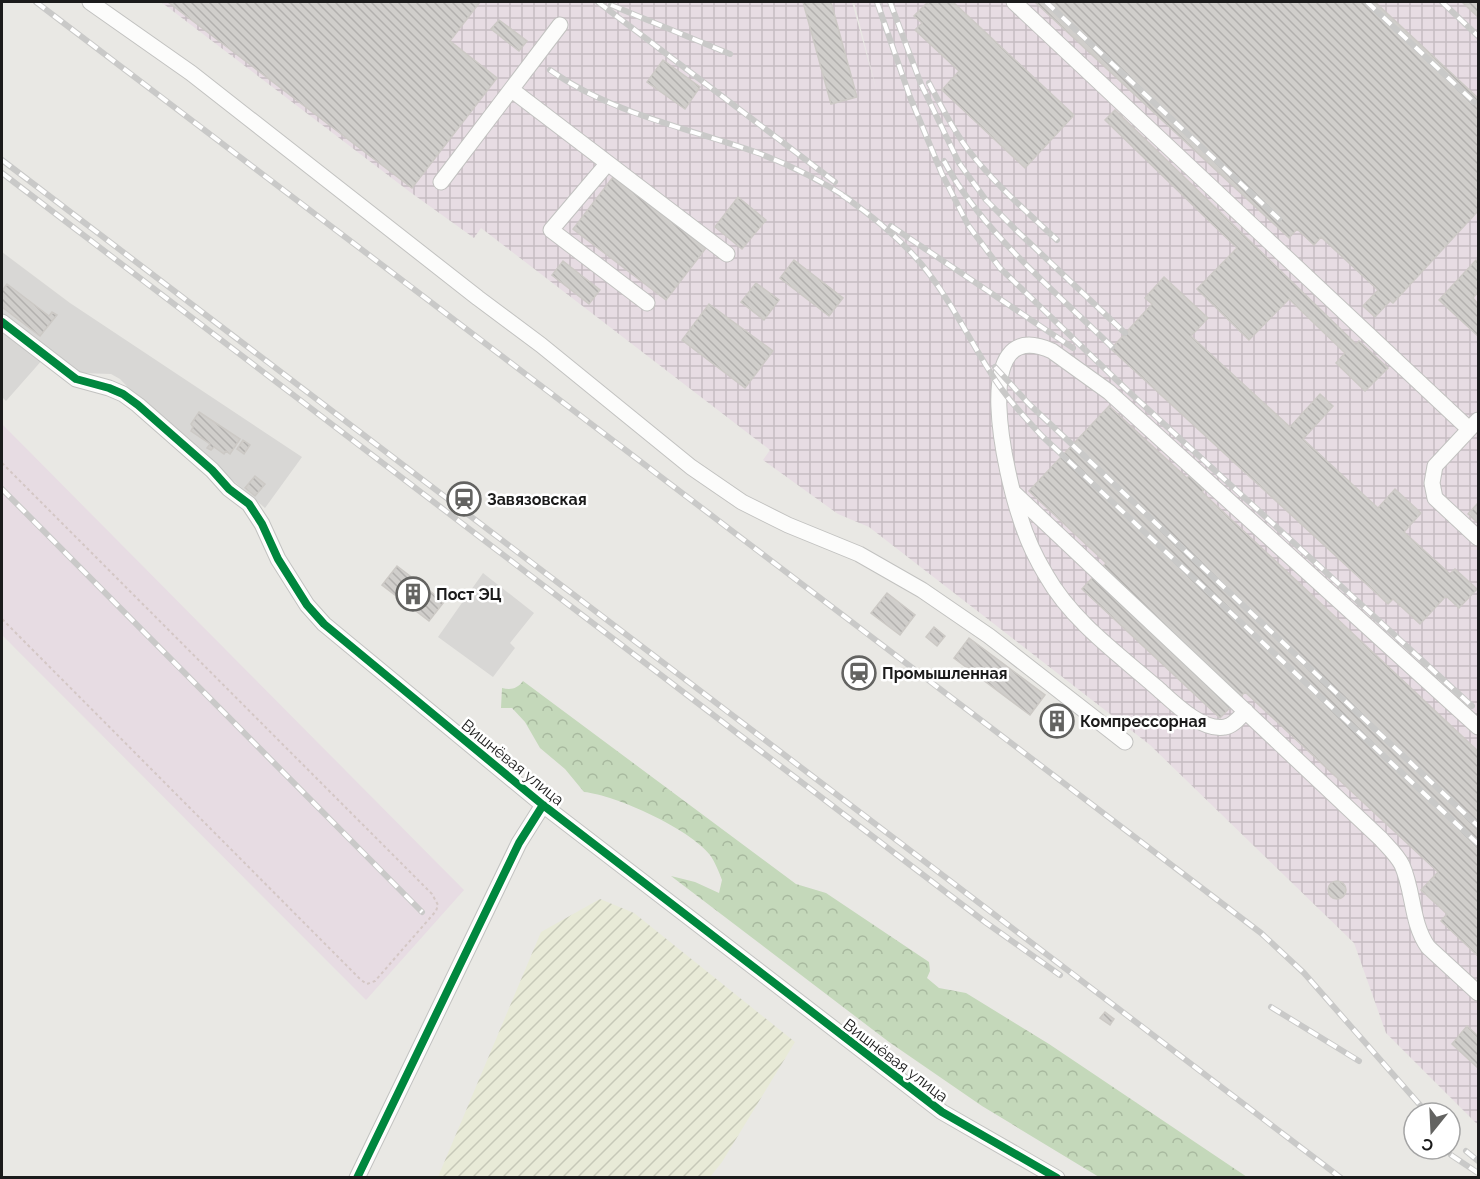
<svg xmlns="http://www.w3.org/2000/svg" width="1480" height="1179" viewBox="0 0 1480 1179" font-family="Raleway,sans-serif">
	<defs>
		<pattern id="industrial-grid" width="8" height="8" patternUnits="userSpaceOnUse" patternTransform="scale(1.5)"><rect width="8" height="8" fill="#e7dce3"/><path d="M0 4h8M4 0v8" fill="none" stroke="#c6bcc2"/></pattern>
		<pattern id="farmland-furrows" width="10" height="10" patternUnits="userSpaceOnUse" patternTransform="scale(1.5)"><rect width="10" height="10" fill="#e8ead7"/><path d="M-1 1l2-2M0 10L10 0M9 11l2-2" fill="none" stroke="#c6c8b8"/></pattern>
		<pattern id="forest-crowns" width="20" height="18" patternUnits="userSpaceOnUse" patternTransform="scale(1.5)"><rect width="20" height="18" fill="#c4d8ba"/><path d="M2 6a3 3 0 1 1 6 0M12 15a3 3 0 1 1 6 0" fill="none" stroke="#a8b99f"/></pattern>
		<pattern id="building-back-hatch" width="6" height="6" patternUnits="userSpaceOnUse" patternTransform="scale(1.5)"><rect width="6" height="6" fill="#d0cecb"/><path d="M-1 5l2 2M0 0l6 6M5-1l2 2" fill="none" stroke="#b2b0ae"/></pattern>
	</defs>
	<rect width="100%" height="100%" fill="#e9e8e4"/>
	<path fill="#d8d7d5" d="M2,252l68,51 232,154 -37,51 -119,-102 -26,-27 -9,-5 -31,-1 -11,-5 -18,-18 -45,51 -4,-4z
		M483,573l51,40 -24,30 5,5 -22,29 -55,-40z"/>
	<path fill="url(#industrial-grid)" d="M161,2h691l25,90 -23,-90h624v1123l-92,-92 -32,-90 -204,-198 -281,-218 -31,-13 -75,-54 7,-10 -289,-222 -7,10 -64,-46z"/>
	<path fill="#e7dce3" d="M2,424l462,466 -98,110 -364,-365z"/>
	<path fill="url(#farmland-furrows)" d="M600,899l34,14 161,129 -73,120 -12,15h-272l103,-245z"/>
	<path fill="url(#forest-crowns)" d="M523,681l273,203 30,9 103,69 1,9 -3,7 12,10 27,5 83,51 198,133h-148l-117,-71 -93,-64 -218,-166 24,6 24,11 3,-13c-3,-8 -7,-18 -12,-25 -20,-26 -94,-60 -126,-63l-19,-23 -25,-21 -15,-26 -13,-14h-11l1,-20c9,2 15,1 21,-7z"/>
	<path fill="url(#building-back-hatch)" stroke="#ccc9c5" stroke-width="1.5" d="M168,2h312l-30,39 47,37 -85,110z
		M803,2h28l26,95 -26,7z
		M928,2h25l121,113 -49,53 -83,-78 17,-19 -44,-41 7,-7 -8,-7z
		M1035,2h340l103,96v113l-85,92 -3,-2 -15,16 -12,-11 15,-16 -57,-53 -7,8 -17,-16 -8,9z
		M1462,2h16v15z
		M499,20l28,21 -8,10 -28,-22z
		M663,60l37,27 -15,22 -38,-27z
		M1115,110l241,234 3,-3 29,27 -23,23 -29,-28 9,-10 -56,-54 -40,41 -52,-51 40,-41 -132,-128z
		M613,177l93,71 -40,52 -93,-71z
		M738,197l28,23 -24,29 -27,-22z
		M794,260l49,38 -14,18 -49,-38z
		M1476,260l2,2v30l-5,6 5,6v32l-39,-36z
		M563,261l37,29 -11,14 -37,-29z
		M1164,277l44,41 -17,18 99,91 30,-33 13,12 -30,33 75,69 17,-19 26,24 -17,19 46,42 5,-5 22,20 -18,19 -13,-12 -26,28 -27,-25 -5,5 -277,-255 41,-45 -7,-6z
		M756,283l23,17 -15,20 -23,-18z
		M7,284l42,32 3,-4 5,3 -17,21 -38,-29v-16z
		M709,304l64,47 -28,37 -63,-48z
		M1109,406l78,72 6,-6 14,14 -5,6 276,259v205l-37,-35 6,-7 -26,-24 17,-18 -193,-180 -25,26 -138,-129 24,-26 -77,-72z
		M199,412l41,27 -10,15 -4,-3 -2,3 -10,-7 -3,3 -4,-2 3,-4 -19,-13 2,-4 -2,-3z
		M243,440l7,5 -6,9 -7,-5z
		M255,476l10,8 -10,12 -10,-8z
		M1478,503v20l-10,-9z
		M397,566l47,36 -15,19 -47,-36z
		M887,593l28,22 -15,20 -29,-22z
		M934,627l11,9 -8,10 -11,-9z
		M969,638l76,57 -15,20 -76,-57z
		M1059,709l9,7 -8,10 5,4 -3,5 -5,-5 -3,4 -9,-7z
		M1328 890a9 9 0 1 1 18 0a9 9 0 1 1-18 0Z
		M1105,1012l9,7 -4,6 -10,-7z
		M1467,1026l11,10v32l-26,-24z"/>
	<g fill="none" stroke-linecap="round" stroke-linejoin="round">
		<defs>
			<path id="minor" d="M90,2l101,71 287,225 63,47 150,122 51,35 46,23 71,29 63,36 67,46 136,106
				M1014,2l455,427
				M512,90l215,164
				M607,164l-56,66 96,73
				M441,182l119,-157
				M2,322l74,57 33,9 14,6 15,11 74,65 17,19 20,15 13,20 16,35 29,46 17,19 219,181 399,307 115,66
				M1478,420l-43,46 -3,17 3,15 43,40
				M1014,493l367,346c7,8 16,16 21,26 12,27 9,58 26,82l50,46
				M1246,711c-6,6 -13,15 -21,16 -23,5 -53,-26 -69,-40 -39,-34 -84,-66 -110,-112 -11,-18 -20,-38 -26,-58 -12,-35 -55,-205 32,-166l57,41 369,335
				M357,1178l162,-335 24,-38"/>
		</defs>
		<use href="#minor" stroke="#c2c2c0" stroke-width="17"/>
		<path stroke="#d4c7c5" stroke-width="2" stroke-dasharray="3 3" stroke-linecap="butt" d="M2,463l430,431 6,11 -2,6 -61,70 -8,3 -6,-4 -359,-361"/>
		<use href="#minor" stroke="#fcfcfb" stroke-width="15"/>
		<defs>
			<path id="rail" d="M36,2l1225,931 43,40 123,140
				M598,2l237,180
				M877,2l33,95 32,77 26,51 32,43 128,123 344,315
				M890,2l31,82 38,79 27,37 30,30 109,103
				M1046,2l233,217
				M1367,2l107,100
				M1442,2l36,34
				M611,5l119,49
				M550,70c62,44 138,58 208,83 32,12 62,27 91,46
				M929,83c12,23 24,47 40,68 26,33 58,61 88,89
				M2,160l1339,1018
				M944,161c38,71 111,130 168,186
				M2,173l983,749 75,53
				M842,195c32,22 65,49 88,80 26,34 44,74 68,109 13,19 29,36 45,53l435,407
				M891,226l182,122
				M995,367l34,37 449,422
				M2,489l420,423
				M1271,1007l88,54
				M1466,1151l12,10
				M1451,1155l27,18"/>
		</defs>
		<use href="#rail" stroke="#c9c9c8" stroke-width="6"/>
		<use href="#rail" stroke="#fff" stroke-width="4" stroke-dasharray="11" stroke-linecap="butt"/>
		<defs>
			<path id="cycleway" d="M2,322l74,57 33,9 14,6 15,11 74,65 17,19 20,15 13,20 16,35 29,46 17,19 219,181 399,307 115,66
				M357,1178l162,-335 24,-38"/>
		</defs>
		<use href="#cycleway" stroke="#fff" stroke-width="11"/>
		<use href="#cycleway" stroke="#00873e" stroke-width="8"/>
	</g>
	<defs>
		<symbol id="station-ring" viewBox="-11 -11 22 22"><circle r="9.5" fill="#fff" stroke="#636361" stroke-width="1.5"/><path d="M-3-6H3Q5-6 5-4V2Q5 4 3 4L4.5 6H3L1.5 4h-3L-3 6H-4.5L-3 4Q-5 4-5 2V-4Q-5-6-3-6ZM-3.5-4v3h7v-3ZM-3.5 1v1.5H-2V1ZM2 1v1.5H3.5V1Z" fill="#636361"/></symbol>
		<symbol id="building-ring" viewBox="-11 -11 22 22"><circle r="9.5" fill="#fff" stroke="#636361" stroke-width="1.5"/><path d="M-4-6H4V6H1V3H-1V6H-4ZM-2.5-4.3h1.7v1.8h-1.7ZM.8-4.3h1.7v1.8H.8ZM-2.5-1h1.7V.8h-1.7ZM.8-1h1.7V.8H.8Z" fill="#636361"/></symbol>
	</defs>
	<g fill-rule="evenodd">
		<use href="#station-ring" x="445" y="480" width="38" height="38"/>
		<use href="#building-ring" x="394" y="575" width="38" height="38"/>
		<use href="#station-ring" x="840" y="654" width="38" height="38"/>
		<use href="#building-ring" x="1038" y="702" width="38" height="38"/>
	</g>
	<g text-anchor="middle" stroke-width="5" stroke-linejoin="round" paint-order="stroke">
		<g font-size="16" font-weight="bold" fill="#1b1b1b" stroke="#fff" text-anchor="start">
			<text x="487" y="505">Завязовская</text>
			<text x="436" y="600">Пост ЭЦ</text>
			<text x="882" y="679">Промышленная</text>
			<text x="1080" y="727">Компрессорная</text>
		</g>
		<g font-size="16" fill="#1b1b1b" stroke="#fff">
			<text transform="translate(513 762) rotate(39)" y="6">Вишнёвая улица</text>
			<text transform="translate(896 1060) rotate(37)" y="6">Вишнёвая улица</text>
		</g>
	</g>
	<rect width="1480" height="1179" fill="none" stroke="#1b1b1b" stroke-width="6"/>
	<g transform="translate(1432 1131) rotate(198)"><circle r="28" fill="#ffffff" stroke="#a4a4a4" stroke-width="1.5"/>
	<path d="M0-4.5L10 22L0 15L-10 22Z" fill="#636361"/>
	<text y="-9" font-size="16" font-weight="bold" text-anchor="middle" fill="#1b1b1b">С</text>
	</g>
</svg>
